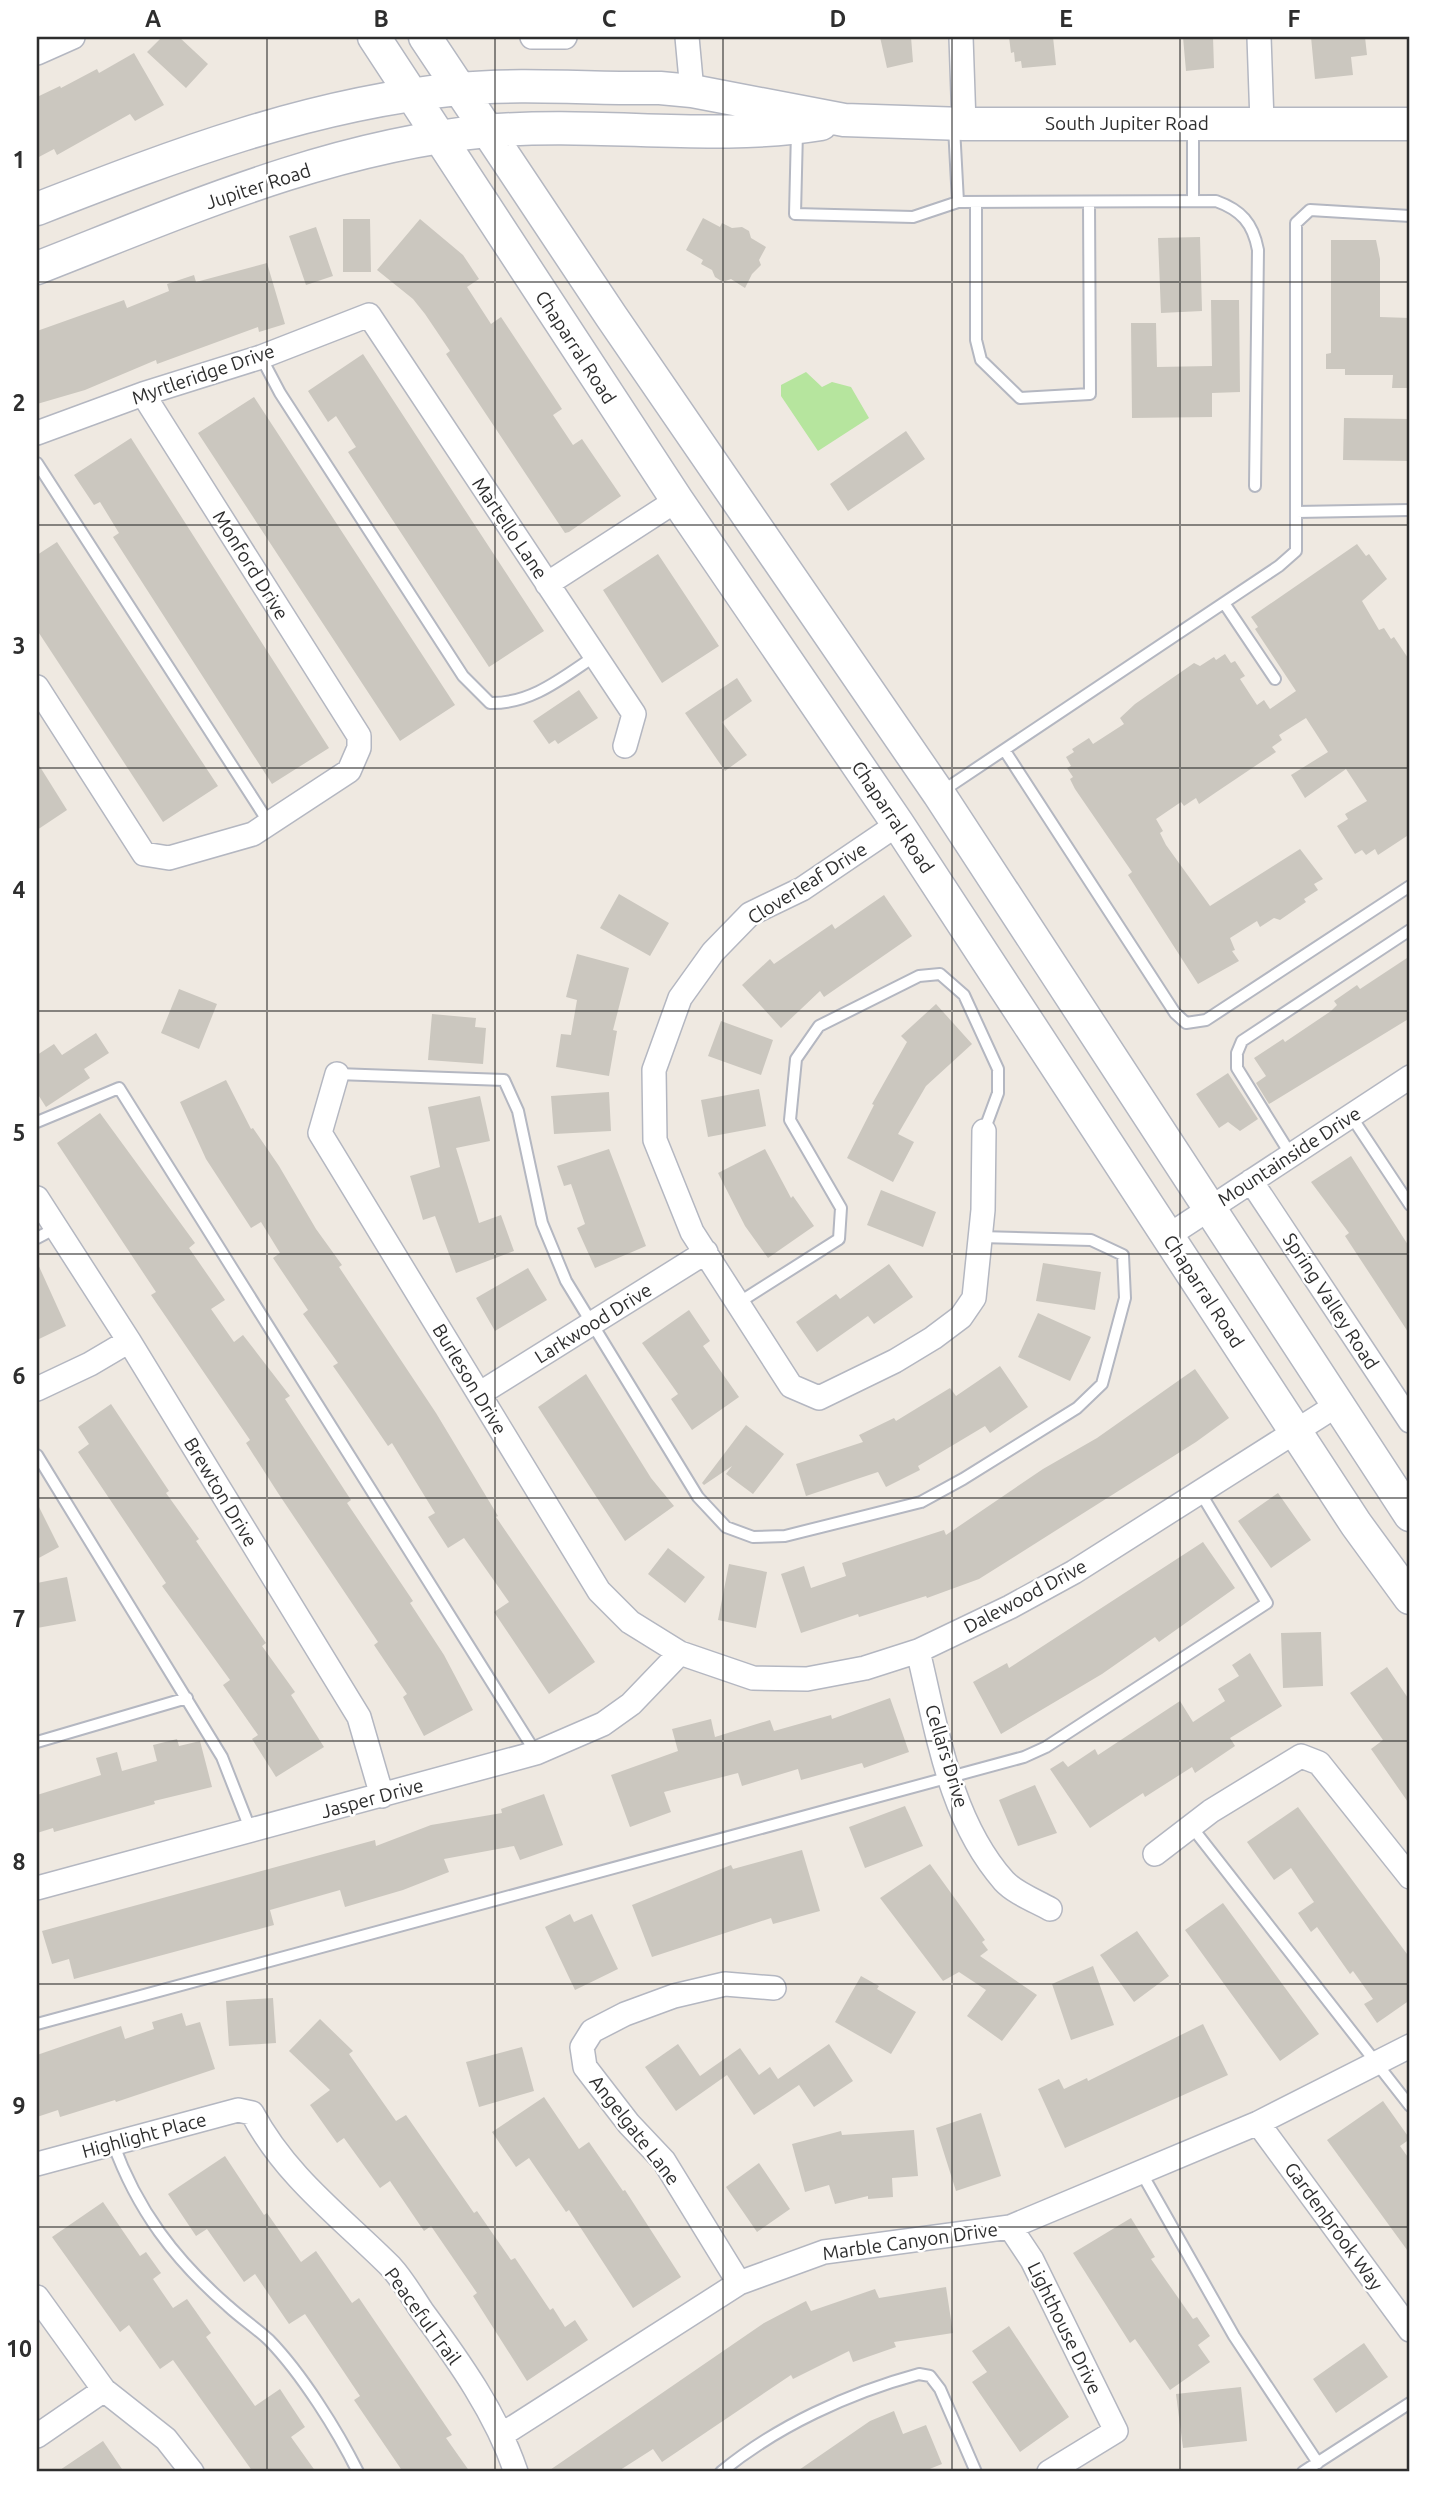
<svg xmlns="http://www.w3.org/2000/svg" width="1447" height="2509" viewBox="0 0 1447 2509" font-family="Ubuntu,sans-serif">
	<rect width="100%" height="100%" fill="#efe9e1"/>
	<path fill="#b6e59e" d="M806,372l16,15 10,-5 19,5 18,31 -51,33 -37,-55v-11z"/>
	<path fill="#cbc7bf" d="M162,37h17l29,27 -22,24 -39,-36z
		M880,37h31l2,25 -26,6z
		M1009,37h44l3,28 -34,3 -1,-7 -6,1 -1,-10 -3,1z
		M1183,37h30l1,31 -28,3z
		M1311,37h54l2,18 -16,2 2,18 -38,4z
		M134,53l30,52 -29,16 -5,-7 -73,41 -3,-6 -17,9v-61l23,-11 1,2 36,-19 2,4z
		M703,218l17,9 2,-4 10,5 10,-1 7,4 2,7 15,9 -7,13 2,5 -9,9 -7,14 -14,-9 -8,3 -8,-5 -3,-7 -11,-6 2,-4 -17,-10z
		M343,219h27l1,53h-28z
		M420,219l43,36 16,24 -12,8 24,37 10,-7 61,92 -9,6 20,30 9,-6 39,57 -52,36 -4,1 -18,-27 -101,-152 4,-3 -25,-37 -12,-15 -36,-29z
		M316,227l17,49 -27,9 -17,-49z
		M1200,237l2,74 -41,2 -3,-75z
		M1331,240h45l4,19v58l30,1v70h-18l1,-13h-48v-6h-19v-15l5,-1z
		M267,263l18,61 -26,8 -1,-5 -101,37 -1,-4 -71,30 -48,14v-73l87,-31 3,8 42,-17 -2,-7 27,-9 2,7z
		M1211,300h28l1,92 -28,1v24l-80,1 -1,-95h25l1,44 55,-1z
		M363,354l181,277 -55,36 -141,-215 8,-5 -20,-31 -8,6 -20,-31z
		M254,397l201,308 -55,36 -202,-308z
		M1344,418l66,1v42l-67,-1z
		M906,431l19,28 -77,52 -18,-27z
		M131,438l198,310 -57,36 -159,-247 6,-4 -19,-31 -6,3 -20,-30z
		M57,542l161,244 -55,36 -126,-192v-75z
		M1357,544l9,12 3,-2 18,25 -25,22 17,29 5,-2 7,11 3,-2 16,24v173l-32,21 -3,-6 -9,6 -4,-5 -7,4 -18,-28 11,-7 -3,-5 22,-13 -21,-32 -41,29 -14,-23 37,-23 -22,-34 -27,17 3,5 -10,7 4,5 -61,41 -16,11 -3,-6 -12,8 -3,-4 -25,17 7,12 -3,2 6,12 44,61 90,-57 23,30 -9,5 4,6 -14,9 2,3 -26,18 -6,-2 -14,9 -3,-6 -27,17 5,12 -3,1 7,10 -41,23 -70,-109 4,-3 -57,-83 -5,-10 3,-2 -6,-9 4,-2 -5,-9 8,-5 -2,-3 17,-11 4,6 31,-20 -4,-6 15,-14 59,-41 6,3 14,-9 2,3 9,-6 6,9 4,-2 10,15 -5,3 17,26 7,-5 6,9 26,-18 -41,-62 3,-2 -7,-10z
		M658,554l61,92 -57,37 -59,-93z
		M737,678l15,23 -30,21 25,33 -22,16 -40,-58z
		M579,690l19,28 -40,26 -3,-4 -6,4 -16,-23z
		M37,762l30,48 -30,20z
		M619,894l50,29 -19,33 -50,-28z
		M884,895l28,41 -88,61 -4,-6 -39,37 -39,-43 28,-26 4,5 58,-40 3,5z
		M577,954l52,14 -16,62 4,1 -8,45 -53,-9 5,-33 10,1 6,-35 -11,-3z
		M1410,956v62l-141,86 -13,-21 10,-7 -12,-18 29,-19 2,3 46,-31 6,-6 -3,-4 23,-16 3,4z
		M179,989l38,15 -18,45 -38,-16z
		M936,1004l36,40 -46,42 -28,48 16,8 -21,40 -46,-24 27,-53 -2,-1 35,-62 -6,-6z
		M432,1014l44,4 -1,9 11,1 -3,36 -55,-4z
		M721,1021l52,19 -12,35 -53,-19z
		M96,1033l13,20 -25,16 6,9 -44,29 -9,-14v-38l17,-11 8,11z
		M1228,1073l30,46 -18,12 -12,-9 -9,6 -23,-34z
		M226,1080l25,49 2,-1 26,38 37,63 26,36 -3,2 97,146 62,103 -2,1 99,145 -46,32 -55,-82 15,-10 -45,-64 -16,10 -20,-31 7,-4 -43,-70 -4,3 -34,-50 -21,-30 5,-3 -35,-49 5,-4 -35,-52 7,-5 -19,-31 -10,6 -45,-69 -26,-57z
		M759,1089l7,37 -58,11 -7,-37z
		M609,1092l2,39 -57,3 -3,-38z
		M480,1096l10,45 -34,7 23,75 22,-8 13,36 -58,22 -21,-57 -12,4 -13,-44 30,-9 -12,-60z
		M100,1113l95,130 -6,5 36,52 -14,9 23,33 9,-7 47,61 -5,3 66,101 -4,3 66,98 -3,2 34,52 29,55 -49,26 -21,-39 4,-3 -33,-49 4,-3 -100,-149 -32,-50 4,-3 -99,-145 5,-3 -99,-149z
		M609,1149l37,97 -51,22 -18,-40 8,-4 -14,-40 -7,2 -7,-20z
		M765,1149l26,49 2,-2 21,30 -46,32 -23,-32 -27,-53z
		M1351,1156l59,92v87l-65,-99 4,-3 -38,-51z
		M881,1190l55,22 -13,35 -56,-22z
		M37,1262l29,64 -29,14z
		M1043,1263l58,9 -6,38 -59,-9z
		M889,1264l24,33 -39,27 -6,-8 -51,36 -21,-30 40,-28 4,5z
		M528,1268l19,32 -52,31 -19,-33z
		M689,1310l21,31 -7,5 36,51 -47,33 -21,-31 7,-5 -36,-51z
		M1038,1313l53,24 -21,44 -52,-24z
		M1000,1366l28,41 -38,26 -5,-7 -67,40 2,4 -34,17 -8,-15 -72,24 -10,-32 67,-22 -4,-7 35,-17 2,3 54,-33 6,8z
		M1195,1369l34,49 -33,24 -217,137 -52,19 -1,-2 -67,21 -1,-3 -57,19 -20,-59 23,-8 7,22 35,-12 -4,-13 102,-33 2,5 97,-66 54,-31z
		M586,1374l65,104 23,28 -49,35 -87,-134z
		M111,1404l58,87 -3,2 33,46 -3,2 70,102 -4,3 33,46 -4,3 33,52 -48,30 -24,-38 6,-4 -35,-50 7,-5 -68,-94 4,-3 -88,-131 11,-8 -11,-17z
		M746,1425l38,29 -31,40 -27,-20 6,-8 -28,19 -2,-2z
		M1278,1493l33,47 -40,28 -33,-47z
		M37,1503l22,44 -22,12z
		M1203,1542l32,46 -76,54 -4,-5 -53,37 -101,60 -28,-52 34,-19 2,5z
		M668,1548l37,29 -20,26 -37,-29z
		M729,1564l38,8 -11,56 -38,-8z
		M67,1577l9,44 -39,7v-45z
		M1321,1632l2,54 -40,2 -2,-55z
		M1250,1653l32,53 -52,32 5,8 -40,27 -3,-6 -47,30 -2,-4 -53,35 -40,-59 13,-8 5,6 27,-18 3,6 82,-54 13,21 32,-21 -7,-12 21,-13 -7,-11z
		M1387,1667l23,34v104l-39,-56 12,-9 -33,-47z
		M890,1698l19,54 -45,16 -2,-5 -61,17 -3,-11 -56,17 -4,-13 -74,19 7,20 -41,15 -19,-52 67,-24 -6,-22 39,-10 4,18 55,-17 4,11 57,-16 1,4z
		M177,1739l2,7 21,-5 12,46 -58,14 1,3 -101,28 -1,-4 -16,5v-38l64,-20 -5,-17 21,-6 5,19 35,-10 -4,-16z
		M1035,1785l22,48 -39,13 -19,-46z
		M544,1794l19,51 -43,15 -6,-14 -70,13 5,13 -46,18 -58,17 -5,-17 -70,20 4,15 -200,54 -5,-20 -17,5 -10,-33 333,-91 1,6 55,-21 71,-12 -1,-4z
		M905,1806l18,40 -58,22 -16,-41z
		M1298,1807l112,151v42l-33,23 -13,-19 9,-5 -20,-28 -3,3 -33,-47 -6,5 -13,-19 16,-11 -23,-34 -17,12 -27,-38z
		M802,1850l18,61 -47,13 -2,-6 -119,39 -20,-52 99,-40 2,4z
		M930,1864l55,76 -3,2 6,8 -8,6 57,39 -35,46 -35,-25 19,-26 -27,-18 -16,9 -63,-83z
		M1223,1903l96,131 -39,27 -95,-131z
		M570,1914l4,8 18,-8 26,55 -43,21 -30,-63z
		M1137,1931l32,45 -35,26 -34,-47z
		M1093,1966l21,59 -43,15 -19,-56z
		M861,1976l18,10 -2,3 39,23 -25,42 -56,-32z
		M273,1998l3,45 -47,3 -3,-45z
		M182,2013l4,13 14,-4 15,47 -99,33 -1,-2 -55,17 -2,-7 -21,7v-62l84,-29 4,13 29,-10 -2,-7z
		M320,2019l33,32 -4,3 47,67 10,-6 68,98 3,-2 34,49 4,-2 35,52 3,-2 12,19 10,-7 13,20 -61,41 -54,-85 4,-3 -46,-67 -7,5 -34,-50 -10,7 -36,-50 -7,5 -27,-38 20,-15 -41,-39z
		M1203,2024l25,51 -163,73 -27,-59 21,-10 5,10 23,-11 1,3z
		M678,2044l22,32 40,-28 19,27 11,-8 8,12 51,-35 24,37 -39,26 -15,-22 -45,30 -27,-40 -51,36 -31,-44z
		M522,2047l12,44 -55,16 -13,-45z
		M544,2097l35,52 10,-7 34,49 2,-1 56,87 -48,31 -64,-98 -3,2 -37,-54 -13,9 -24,-35z
		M1383,2101l27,38 -10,7 10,14v94l-83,-114z
		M981,2113l20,63 -45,15 -20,-63z
		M914,2130l4,46 -26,2 1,19 -25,2v-3l-33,8 -6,-19 -24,7 -13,-48 49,-13 1,4z
		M225,2156l39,59 3,-2 34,49 15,-11 36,52 7,-5 93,137 -6,3 24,34h-67l-49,-72 6,-4 -55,-82 -16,10 -34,-50 -11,8 -37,-53 -11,7 -28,-42z
		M759,2163l31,46 -33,23 -31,-45z
		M103,2202l37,54 6,-4 15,21 -8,6 20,29 14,-9 24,34 -5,4 49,69 25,-17 25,38 -14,10 25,35h-63l-80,-112 -13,9 -31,-44 -9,7 -68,-95z
		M1131,2218l24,39 -4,2 42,60 4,-2 13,19 -12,9 12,17 -40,28 -35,-51 -5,4 -57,-90z
		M946,2287l7,46 -59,9 2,5 -43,15 -4,-11 -56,28 -2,-4 -129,87 -9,-13 -36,23h-70l217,-149 42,-22 5,10 64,-22 4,9z
		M1009,2326l60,91 -49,35 -48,-70 15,-10 -15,-21z
		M1364,2343l24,34 -52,36 -23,-34z
		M1241,2387l6,54 -64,7 -7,-54z
		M894,2411l9,23 23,-9 16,39 -20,8h-126l74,-51z
		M103,2441l21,31h-67z"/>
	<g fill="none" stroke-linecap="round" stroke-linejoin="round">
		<defs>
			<path id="lane" d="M954,127l4,75 258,-1c25,9 37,22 42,49l-3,236
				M797,131l-2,83 118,3 45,-15
				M1193,201v-75
				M976,202v138l5,20 39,38 70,-4 -1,-192
				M261,357l19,36 183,283 27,27c41,1 72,-25 105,-47
				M37,463l232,360
				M1296,512l114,-2
				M1224,603l51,76
				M1005,751l170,262 11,10 20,-3 204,-134
				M941,792l338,-226 17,-15v-328l14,-13 100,6
				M337,1074l167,6 14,31 24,112 24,58 132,216 28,30 27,10 32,-1 136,-34 42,-23 114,-71 25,-24 23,-86 -2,-43 -32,-15 -111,-3
				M1351,1116l59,89
				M37,1122l82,-34 417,665
				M1291,1155l-54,-87v-15l5,-12 168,-111
				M37,1238l19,-10
				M738,1303l101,-64 2,-31 -51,-88 6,-61 23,-33 100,-50 21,-2 24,21 34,74v24l-14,38
				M37,1455l185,302 29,74
				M37,1742l150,-44
				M1191,1826l219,280
				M37,2024l987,-267 22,-10 221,-144 -67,-111
				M113,2143c24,67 62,117 115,163 13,12 28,22 41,34 33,34 68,90 89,132
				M1141,2172l93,164 84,127
				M721,2472c56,-46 128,-79 198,-98l11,2 10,13 36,83
				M1303,2472l107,-69"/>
			<path id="street" d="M532,37h33
				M687,37l5,54
				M961,37l3,87
				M1259,37l3,85
				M37,53l36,-16
				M37,433l106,-39 118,-37 108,-42 265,399 -9,32
				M547,584l130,-84
				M37,687l107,167 25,4 84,-24 96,-63 10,-23v-12l-216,-342
				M898,824l-96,65 -52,25 -37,38 -33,46 -26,72 1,70 37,92 99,154 28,12 76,-37 38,-23 28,-21 13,-19 9,-88 1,-79
				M337,1074l-17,59 279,458 31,31 50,31 73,25 54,1 58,-11 53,-17 92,-44 64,-35 263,-167
				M1251,1181l159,240
				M37,1198l92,143 230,376 23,79
				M1168,1236l242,-159
				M37,1389l53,-25 39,-23
				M479,1394l227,-142
				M918,1651c19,78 31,168 86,230 11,12 32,20 46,28
				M1155,1854l56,-43 90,-55 18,7 91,114
				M37,1888l499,-135 67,-29 28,-20 49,-51
				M1258,2123l152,207
				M37,2164l201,-54 14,3c35,65 88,103 139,154 12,13 21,29 31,44 37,50 74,102 94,161
				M1010,2227l22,33 84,171 -67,41
				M739,2283l-75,-122 -35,-37 -44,-57 -3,-20 10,-16 33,-17 49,-18 51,-12 49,4
				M37,2297l67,93 62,49 26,33
				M503,2434l236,-151 85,-31 186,-25 248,-104 152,-77
				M37,2436l67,-46"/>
			<path id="secondary" d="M374,37l303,463 221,324 458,700 54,74
				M425,37l186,279 328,478 471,721
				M37,209c139,-54 271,-105 421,-120 65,-6 136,0 202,-1l32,3 152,29 120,4h446
				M37,268c146,-57 292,-122 450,-137 111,-10 224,11 334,-7"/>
		</defs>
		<use href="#lane" stroke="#b4b7c1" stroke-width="14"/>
		<use href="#street" stroke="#b4b7c1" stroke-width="26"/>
		<use href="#secondary" stroke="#b4b7c1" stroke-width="35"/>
		<use href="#lane" stroke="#fff" stroke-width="10"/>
		<use href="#street" stroke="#fff" stroke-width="23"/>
		<use href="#secondary" stroke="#fff" stroke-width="32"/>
	</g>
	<path fill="none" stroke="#2e2e2e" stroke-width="2" stroke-opacity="0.55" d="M267,37v2435M495,37v2435M723,37v2435M952,37v2435M1180,37v2435M37,282h1373M37,525h1373M37,768h1373M37,1011h1373M37,1254h1373M37,1498h1373M37,1741h1373M37,1984h1373M37,2227h1373"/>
	<g text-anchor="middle" stroke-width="5" stroke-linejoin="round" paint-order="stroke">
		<g font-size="19" fill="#2e2e2e" stroke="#fff">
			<text x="1127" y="130">South Jupiter Road</text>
			<text transform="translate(258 186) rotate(-18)" y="7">Jupiter Road</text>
			<text transform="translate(576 347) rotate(57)" y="7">Chaparral Road</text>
			<text transform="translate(203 374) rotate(-19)" y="7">Myrtleridge Drive</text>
			<text transform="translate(510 528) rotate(56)" y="7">Martello Lane</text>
			<text transform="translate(251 565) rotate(58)" y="7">Monford Drive</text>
			<text transform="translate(893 817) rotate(56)" y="7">Chaparral Road</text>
			<text transform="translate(807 883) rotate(-32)" y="7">Cloverleaf Drive</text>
			<text transform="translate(1289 1156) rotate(-33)" y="7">Mountainside Drive</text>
			<text transform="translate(1204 1291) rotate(57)" y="7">Chaparral Road</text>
			<text transform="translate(1331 1301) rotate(57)" y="7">Spring Valley Road</text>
			<text transform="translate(593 1323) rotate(-32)" y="7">Larkwood Drive</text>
			<text transform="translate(470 1379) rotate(59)" y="7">Burleson Drive</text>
			<text transform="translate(221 1492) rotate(59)" y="7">Brewton Drive</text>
			<text transform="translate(1025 1596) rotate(-28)" y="7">Dalewood Drive</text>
			<text transform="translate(947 1756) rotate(73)" y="7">Cellars Drive</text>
			<text transform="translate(372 1798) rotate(-15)" y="7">Jasper Drive</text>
			<text transform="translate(635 2130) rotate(52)" y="7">Angelgate Lane</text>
			<text transform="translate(144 2135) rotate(-15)" y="7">Highlight Place</text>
			<text transform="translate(1334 2226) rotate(54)" y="7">Gardenbrook Way</text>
			<text transform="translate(910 2241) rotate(-8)" y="7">Marble Canyon Drive</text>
			<text transform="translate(423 2316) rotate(54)" y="7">Peaceful Trail</text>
			<text transform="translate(1065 2328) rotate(64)" y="7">Lighthouse Drive</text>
		</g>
	</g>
	<rect width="1447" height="2509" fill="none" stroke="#ffffff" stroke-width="77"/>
	<rect x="38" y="38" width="1370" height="2432" fill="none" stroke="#2e2e2e" stroke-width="2.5"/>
	<g font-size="23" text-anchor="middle" font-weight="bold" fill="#2e2e2e">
		<text x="153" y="27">A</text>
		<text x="381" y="27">B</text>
		<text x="609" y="27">C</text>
		<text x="838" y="27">D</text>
		<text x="1066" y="27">E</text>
		<text x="1294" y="27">F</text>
		<text x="19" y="168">1</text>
		<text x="19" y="411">2</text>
		<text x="19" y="654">3</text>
		<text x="19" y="898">4</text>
		<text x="19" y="1141">5</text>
		<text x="19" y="1384">6</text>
		<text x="19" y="1627">7</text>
		<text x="19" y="1870">8</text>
		<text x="19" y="2114">9</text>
		<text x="19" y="2357">10</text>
	</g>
</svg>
